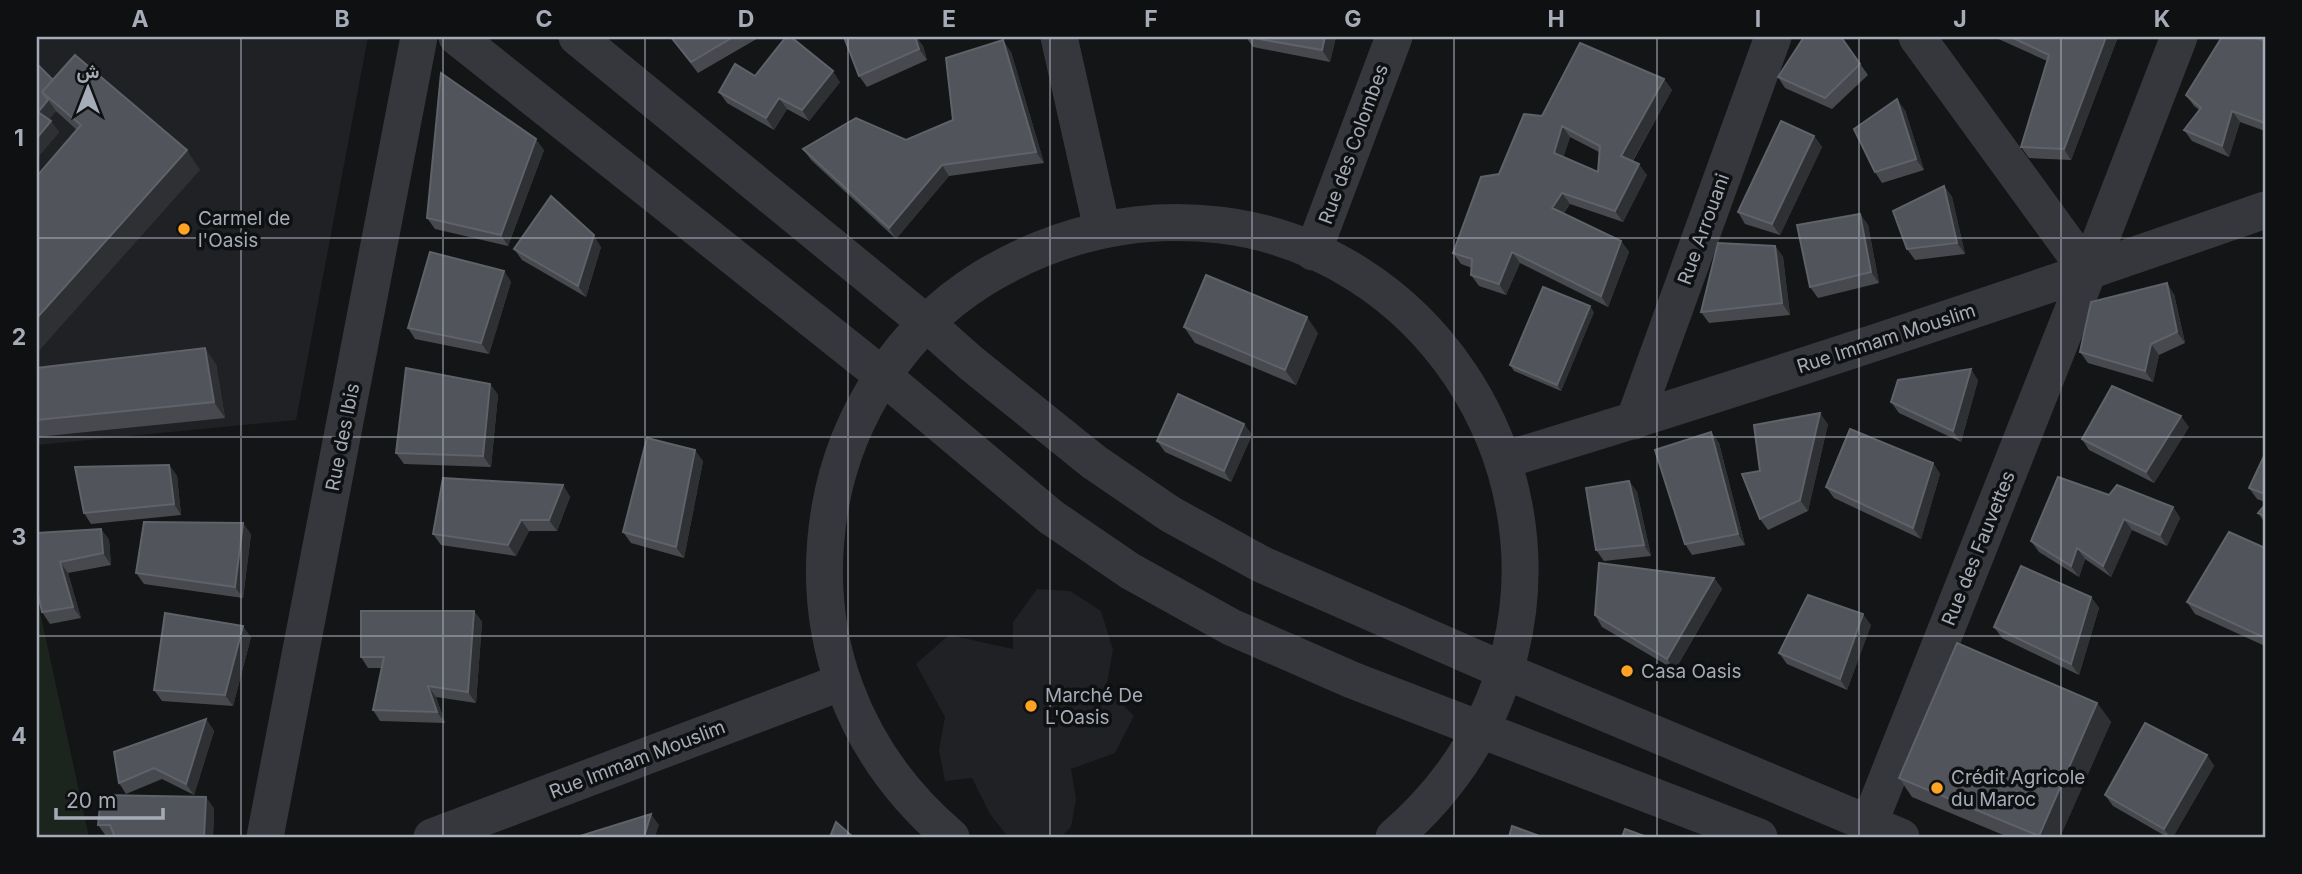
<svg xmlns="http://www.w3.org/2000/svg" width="2302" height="874" viewBox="0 0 2302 874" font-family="Inter,Vazirmatn,sans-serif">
	<rect width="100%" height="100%" fill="#141516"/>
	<path fill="#202124" d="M37,37h331l-72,383 -259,25z
		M1037,589l33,2 31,20 12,39 -7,38 28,28 -19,37 -44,16 5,30 -5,28 -10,10h-53l-18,-23 -18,-36 -27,3 -6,-31 6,-33 -29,-53 33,-29 64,14v-27z"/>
	<path fill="#1c251d" d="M37,598l52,239h-52z"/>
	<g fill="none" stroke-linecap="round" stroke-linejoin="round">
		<path stroke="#35373c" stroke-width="37" d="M457,37l426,339 168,141 79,54 101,56 121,53 407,157
			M577,37l349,286 45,40 123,99 76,52 91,50 244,107 396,166
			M1059,37l43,192
			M1313,252l81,-215
			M2088,272l91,-235
			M1634,421l139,-384
			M1504,460c256,-77 509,-162 761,-250
			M1869,824l219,-552 -171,-235
			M265,837l154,-800
			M432,837l410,-155
			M951,837c-98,-83 -143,-202 -121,-329 16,-93 72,-179 152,-229 72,-44 153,-64 238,-54 204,25 339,230 290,427 -19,74 -58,135 -116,185"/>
	</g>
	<path fill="#47494f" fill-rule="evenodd" d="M670,37h90l-62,36z
		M886,37h30l7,9 4,14 -60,27 -8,-11z
		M1246,37h90l-6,25 -77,-15z
		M1841,37l27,38 -36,34 -47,-21 -7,-11z
		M1994,37h124l-47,123 -42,-2 -8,-11 26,-86z
		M2265,41v90l-25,-9 -11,35 -37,-16 -8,-11 15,-20 -5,-4 -8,-11z
		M1011,52l33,111 -95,13 -53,63 -85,-79 -8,-11 103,-9 47,-20z
		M37,64l16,16 147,90 -123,-40 -21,-19 -7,8 10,13 -22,26z
		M755,76l85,6 -31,39 -22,-12 -13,21 -47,-27 -8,-11z
		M1664,79l8,11 -39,71 14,14 -24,47 -53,-18 -6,9 57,28 8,11 -21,55 -88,-44 -14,32 -27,-9 -8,-11 1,-7 -11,-4 -8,-11 46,-79 43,-58zM1570,137l29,15 -1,20 -35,-14z
		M1905,110l19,60 -42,13 -7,-11z
		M1814,136l8,11 -42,88 -35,-11 -7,-12z
		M544,150l-36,96 -73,-17 -8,-11z
		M1944,186l8,11 13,57 -50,6 -8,-11z
		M1860,214l8,11 11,58 -61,15 -8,-11z
		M1775,246l8,11 7,58 -81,8 -8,-11z
		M601,247l-15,50 -64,-37 -8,-11z
		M504,271l7,11 -22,72 -74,-15 -7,-11z
		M2174,294l11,49 -26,12 -6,27 -65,-19 -8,-11z
		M1594,312l-33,79 -47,-20 -4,-6z
		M1184,327l134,6 -22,52 -101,-42z
		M216,364l9,54 -188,19v-69z
		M1978,380l-17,62 -62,-29 -8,-11z
		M490,384l8,11 -7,72 -87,-3 -8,-11z
		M1244,424l8,11 -21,47 -66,-30 -8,-11z
		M1828,424l-20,87 -40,19 -8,-11v-48z
		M2189,427l-35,56 -65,-33 -7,-11z
		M1711,432l8,11 26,102 -53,10 -7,-11z
		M2265,454v48l-8,-3 -8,-11z
		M703,461l-19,97 -53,-15 -8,-11z
		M1933,463l7,11 -19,65 -87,-41 -8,-11z
		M169,465l8,11 4,39 -90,9 -7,-11z
		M1629,481l8,11 14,64 -47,5 -8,-11z
		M563,485l7,12 -13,34h-28l-13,25 -75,-11 -8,-11z
		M2109,495l64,12 7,11 -13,28 -35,-16 -21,47 -26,-18 -6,18 -40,-25 -8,-11z
		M2265,505v18l-7,-10z
		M101,529l8,11 2,25 -43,8 13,45 -31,6 -8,-12 -5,-79z
		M251,534l-8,64 -99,-14 -8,-11z
		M2265,548v98l-70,-32 -8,-12z
		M1714,578l8,11 -47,81 -73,-43 -7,-12z
		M2091,597l8,11 -20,67 -77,-37 -8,-11z
		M474,611l8,11 -6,81 -40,-6 9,26 -65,-2 -7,-11 9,-42h-14l-7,-11z
		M1871,625l-24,65 -60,-26 -8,-11z
		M251,637l-18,69 -71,-5 -8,-11z
		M2097,703l14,19 -51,115h-52l-96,-40 -13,-19z
		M206,719l8,12 -20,64 -32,-16 -36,15 -7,-11z
		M2207,755l7,11 -41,71h-6l-54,-31 -8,-11z
		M214,808l-1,29h-98l-1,-1h-8l-8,-11z"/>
	<path fill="#2e3033" d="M915,37l8,9 4,14 -8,-11z
		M1325,37h11l-6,25 -8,-12z
		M2106,37h12l-47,123 -7,-11z
		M1003,40l8,12 33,111 -8,-11z
		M833,71l7,11 -31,39 -7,-11z
		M1664,79l8,11 -43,77 -8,-11z
		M779,98l8,11 -13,21 -8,-12z
		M1897,99l8,11 19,60 -8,-11z
		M48,100l8,11 -10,12 -8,-11z
		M2232,111l8,11 -11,35 -7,-11z
		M51,121l8,11 -22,26v-20z
		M1562,126l8,11 -9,27 -7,-11z
		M1814,136l8,11 -42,88 -8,-11z
		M536,139l8,11 -36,96 -7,-11z
		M187,150l13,20 -163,183v-35z
		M1639,164l8,11 -24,47 -8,-11z
		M942,165l7,11 -53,63 -7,-11z
		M1944,186l8,11 13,57 -8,-11z
		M1562,193l8,11 -10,15 -8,-11z
		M1860,214l8,11 11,58 -8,-11z
		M594,235l7,12 -15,50 -8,-11z
		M1621,241l8,11 -21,55 -7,-11z
		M1775,246l8,11 7,58 -8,-12z
		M1512,252l8,11 -14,32 -7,-11z
		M504,271l7,11 -22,72 -8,-11z
		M2167,283l7,11 11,49 -8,-11z
		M1590,306l4,6 -33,79 -4,-6z
		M1307,317l11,16 -22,52 -11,-15z
		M2151,344l8,11 -6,27 -8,-11z
		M205,348l11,16 9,54 -11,-16z
		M1971,369l7,11 -17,62 -8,-11z
		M490,384l8,11 -7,72 -8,-11z
		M1820,413l8,11 -20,87 -8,-11z
		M2181,416l8,11 -35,56 -8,-11z
		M1244,424l8,11 -21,47 -7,-11z
		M1711,432l8,11 26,102 -7,-11z
		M695,450l8,11 -19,97 -8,-11z
		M1933,463l7,11 -19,65 -8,-11z
		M169,465l8,11 4,39 -7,-11z
		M1629,481l8,11 14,64 -7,-11z
		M563,485l7,12 -13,34 -8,-11z
		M2173,507l7,11 -13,28 -7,-11z
		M2124,519l8,11 -21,47 -8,-11z
		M521,520l8,11 -13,25 -8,-11z
		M243,523l8,11 -8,64 -8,-11z
		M101,529l8,11 2,25 -8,-12z
		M2077,548l8,11 -6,18 -8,-11z
		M60,562l8,11 13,45 -8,-11z
		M1714,578l8,11 -47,81 -8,-11z
		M2091,597l8,11 -20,67 -8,-11z
		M474,611l8,11 -6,81 -8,-11z
		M1863,614l8,11 -24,65 -7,-11z
		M243,626l8,11 -18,69 -8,-11z
		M428,686l8,11 9,26 -8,-11z
		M2097,703l14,19 -51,115h-21v-1z
		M206,719l8,12 -20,64 -8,-11z
		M2207,755l7,11 -41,71h-3l-6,-8z
		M206,797l8,11 -1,29h-9z
		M651,814l8,11 -4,12h-11z"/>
	<path fill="#51545a" stroke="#5e6269" stroke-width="2" fill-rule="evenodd" d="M671,37h62l-42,25z
		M786,37h5l42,34 -31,39 -23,-12 -13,20 -47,-26 16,-28 20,12z
		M844,37h71l4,12 -60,27z
		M1248,37h77l-3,13z
		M1804,37h37l19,27 -35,34 -47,-21z
		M2011,37h95l-42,112 -43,-2 28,-92z
		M2222,37h30l13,4v82l-33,-12 -10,35 -38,-16 17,-22 -15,-13z
		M1003,40l33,112 -94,13 -53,63 -86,-79 53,-31 50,22 47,-20 -7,-62z
		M1580,43l84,36 -43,77 18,8 -24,47 -53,-18 -10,15 69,33 -20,55 -89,-44 -13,32 -28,-9 1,-16 -19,-6 28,-76 18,-3 25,-60 18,2zM1562,126l38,20 -2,26 -44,-19z
		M75,55l112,95 -150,168v-142l44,-51 -39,-33z
		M37,64l16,16 -11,12 6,8 -10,12 13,9 -14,17z
		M441,73l95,66 -35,96 -74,-17z
		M1897,99l19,60 -41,13 -21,-43z
		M1781,121l33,15 -42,88 -34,-12z
		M1944,186l13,57 -50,6 -14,-38z
		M551,196l43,39 -16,51 -64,-37z
		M1860,214l11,58 -61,15 -13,-62z
		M1718,243l57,3 7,57 -81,9z
		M430,252l74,19 -23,72 -73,-15z
		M1206,275l101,42 -22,53 -101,-43z
		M2167,283l10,49 -26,12 -6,27 -65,-19 11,-50z
		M1543,287l47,19 -33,79 -47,-20z
		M205,348l9,54 -177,18v-52z
		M406,368l84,16 -7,72 -87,-3z
		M1971,369l-18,62 -62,-29 7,-22z
		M2112,386l69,30 -35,56 -64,-33z
		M1178,394l66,30 -20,47 -67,-30z
		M1820,413l-20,87 -40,19 -18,-45 18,-3 -6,-46z
		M1850,429l83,34 -20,65 -87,-41z
		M1711,432l27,102 -53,10 -30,-94z
		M647,438l48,12 -19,97 -53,-15z
		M2265,454v40l-16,-6z
		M169,465l5,39 -90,9 -9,-46z
		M2058,477l51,18 8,-10 56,22 -13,28 -36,-16 -21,47 -26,-18 -6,18 -40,-25z
		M443,478l120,7 -14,35h-28l-13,25 -75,-11z
		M1629,481l15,64 -48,5 -10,-62z
		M2265,505v11l-7,-3z
		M144,522l99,1 -8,64 -99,-14z
		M101,529l2,24 -43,9 13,45 -31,5 -5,-23v-56z
		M2229,532l36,16v90l-78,-36z
		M1599,563l115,15 -47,81 -72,-44z
		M2021,566l70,31 -20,67 -77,-37z
		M1808,595l55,19 -23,65 -61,-26z
		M361,611h113l-6,81 -40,-6 9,26 -64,-2 11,-53h-23z
		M165,613l78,13 -18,69 -71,-5z
		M1957,643l140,60 -58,133 -140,-58z
		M206,719l-20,65 -32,-16 -35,15 -5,-31z
		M2145,723l62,32 -43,74 -59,-34z
		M101,795l105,2 -2,40h-89l-5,-12h-12z
		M651,814l-7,23h-67z
		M836,822l17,15h-23z
		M1512,826l30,11h-33z
		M1625,829l22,8h-25z"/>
	<path fill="none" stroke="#a5acb8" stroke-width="2" stroke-opacity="0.55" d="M241,37v800M443,37v800M645,37v800M848,37v800M1050,37v800M1252,37v800M1454,37v800M1657,37v800M1859,37v800M2061,37v800M37,238h2228M37,437h2228M37,636h2228"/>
	<g fill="#ffa324" stroke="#0f1011" stroke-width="2.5">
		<circle cx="184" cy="229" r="7"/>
		<circle cx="1627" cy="671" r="7"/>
		<circle cx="1031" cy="706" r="7"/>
		<circle cx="1937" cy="788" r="7"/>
	</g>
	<g text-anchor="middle" stroke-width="7" stroke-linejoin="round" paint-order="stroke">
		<g font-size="19" fill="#a5acb8" stroke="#0f1011">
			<text transform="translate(1353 144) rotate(-70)" y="7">Rue des Colombes</text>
			<text transform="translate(1703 229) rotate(-70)" y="7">Rue Arrouani</text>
			<text transform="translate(1886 338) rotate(-18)" y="7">Rue Immam Mouslim</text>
			<text transform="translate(342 437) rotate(-79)" y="7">Rue des Ibis</text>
			<text transform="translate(1978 548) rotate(-68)" y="7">Rue des Fauvettes</text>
			<text transform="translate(637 759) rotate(-21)" y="7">Rue Immam Mouslim</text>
		</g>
		<g font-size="19" fill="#a5acb8" stroke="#0f1011" text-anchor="start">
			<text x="198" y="225">Carmel de<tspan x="198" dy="22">l'Oasis</tspan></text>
			<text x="1641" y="678">Casa Oasis</text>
			<text x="1045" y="702">Marché De<tspan x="1045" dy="22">L'Oasis</tspan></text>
			<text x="1951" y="784">Crédit Agricole<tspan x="1951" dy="22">du Maroc</tspan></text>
		</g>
	</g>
	<rect width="2302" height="874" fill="none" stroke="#0f1011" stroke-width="77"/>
	<g transform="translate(88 88)" stroke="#0f1011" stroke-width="5" paint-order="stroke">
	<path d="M0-5L12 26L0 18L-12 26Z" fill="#a5acb8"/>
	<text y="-10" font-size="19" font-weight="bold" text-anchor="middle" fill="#a5acb8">ش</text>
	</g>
	<path d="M56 808v10h107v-10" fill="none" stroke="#a5acb8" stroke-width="3.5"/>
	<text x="66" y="808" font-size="21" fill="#a5acb8" stroke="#0f1011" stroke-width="5" paint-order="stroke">20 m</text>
	<rect x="38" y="38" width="2226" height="798" fill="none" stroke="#a5acb8" stroke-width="2.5"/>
	<g font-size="23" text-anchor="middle" font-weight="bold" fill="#a5acb8">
		<text x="140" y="27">A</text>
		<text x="342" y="27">B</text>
		<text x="544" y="27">C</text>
		<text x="746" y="27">D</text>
		<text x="949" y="27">E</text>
		<text x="1151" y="27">F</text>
		<text x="1353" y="27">G</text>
		<text x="1556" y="27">H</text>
		<text x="1758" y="27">I</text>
		<text x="1960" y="27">J</text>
		<text x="2162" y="27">K</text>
		<text x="19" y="146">1</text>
		<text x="19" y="345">2</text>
		<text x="19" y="545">3</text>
		<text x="19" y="744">4</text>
	</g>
</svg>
